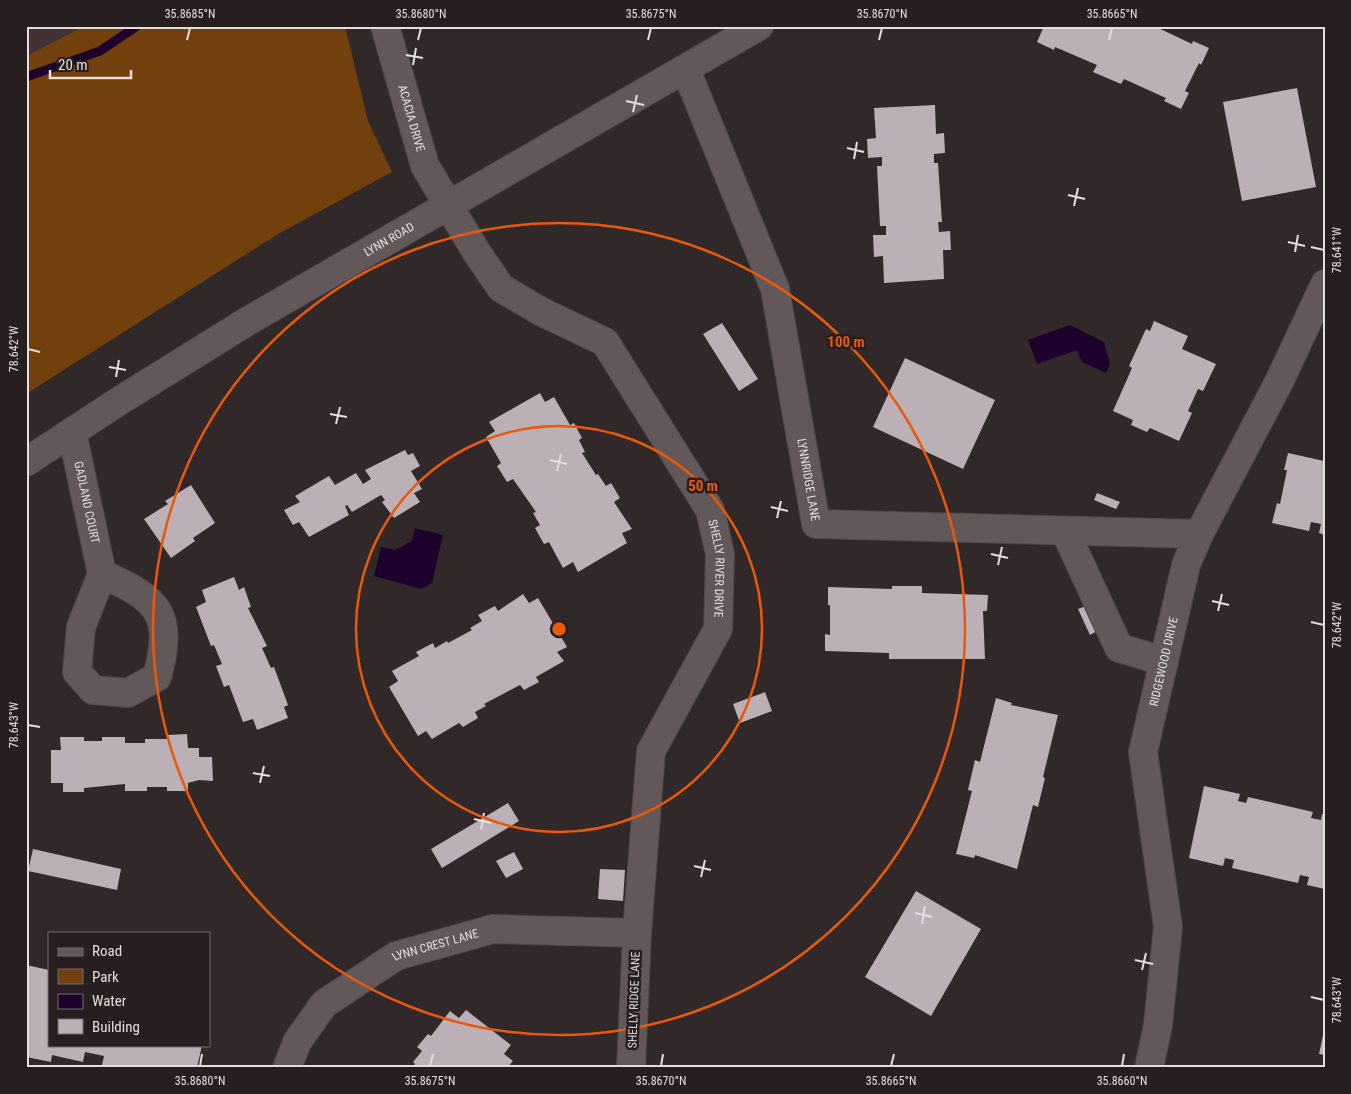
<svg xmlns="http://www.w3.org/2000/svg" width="1351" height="1094" viewBox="0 0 1351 1094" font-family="'Roboto Condensed',sans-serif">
	<rect width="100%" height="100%" fill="#31282a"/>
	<path fill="#413234" d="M26,26h111l-111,51z"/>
	<path fill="#71400c" d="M85,26h260l23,95 24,51 -114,62 -252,160v-338z"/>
	<path fill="#1d002c" d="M1070,325l34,17 6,22 -4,9 -24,-11 -5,-12 -40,14 -9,-24z
		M415,528l28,7 -11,48 -11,6 -47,-13 7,-29 14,3 17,-9z"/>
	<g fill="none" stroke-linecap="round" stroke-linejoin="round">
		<path stroke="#1d002c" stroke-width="9" d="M26,77l74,-26 37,-25"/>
	</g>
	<path fill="#bab0b6" d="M1044,26h110l38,18 1,-3 16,7 -8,17 -2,-2 -14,28 4,2 -8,16 -17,-8 2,-3 -42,-19 -3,5 -28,-12 4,-7 -42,-18 -1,3 -17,-8z
		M1297,88l19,99 -74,14 -19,-99z
		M935,105l1,29 8,-1 1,20 -11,1v9h4l4,59h-4l1,10 11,-1 1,19h-8l1,29 -60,4 -1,-27 -9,1 -1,-22h13v-9h-6l-3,-60h5v-9l-14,1 -1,-19 9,-1 -2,-30z
		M1154,321l34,15 -6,13 34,15 -13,27 -5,-2 -10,22 4,2 -13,28 -29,-13 -3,4 -16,-7 2,-5 -20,-9 19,-43 -3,-2 17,-37 4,2z
		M722,323l36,56 -19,12 -36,-57z
		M905,358l90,42 -32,69 -90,-42z
		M540,393l5,9 9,-5 16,28 4,-2 8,15 -3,2 6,12 -3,1 14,22 2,-1 8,12 5,-3 9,15 -6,4 18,27 -10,4 5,10 -49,29 -5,-10 -10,6 -14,-26 -5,2 -9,-16 5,-3 -7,-12 3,-1 -23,-33 -6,3 -10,-16 4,-3 -15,-26 9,-6 -6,-9z
		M405,450l3,5 5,-2 7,13 -9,5 11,18 -8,4 6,9 -26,16 -12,-16 3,-2 -4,-5 -29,17 -5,-7 -2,1 4,9 -40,22 -10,-15 -6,3 -9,-15 16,-8 -5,-6 34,-20 6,9 21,-12 7,11 8,-5 -6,-9z
		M1288,453l36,8 1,74 -6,-2 2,-9 -10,-2 -2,9 -37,-8 5,-20 3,1 7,-34h-3z
		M191,485l24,38 -22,15 2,3 -24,17 -27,-39 24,-15 -3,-3z
		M1097,493l23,9 -4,7 -22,-9z
		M234,577l5,13 5,-3 7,20 -3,1 19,38 -5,2 9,20 3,-1 14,38 -4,2 4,11 -31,12 -4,-11 -10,3 -14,-37 -5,2 -8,-21 6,-2 -8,-19 -3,1 -15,-39 10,-5 -4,-12z
		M892,586h30v7l66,2 -1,16h-4l2,48h-96v-6l-64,-2v-17l5,1v-30h-2v-18l64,2z
		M523,594l6,9 9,-5 29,49 -10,5 7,9 -28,16 3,5 -15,8 -4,-5 -36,19 2,2 -11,6 3,6 -15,9 -4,-4 -27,16 -6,-8 -8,5 -29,-49 9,-6 -6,-10 27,-15 -3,-4 17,-9 2,5 12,-7 1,2 24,-13 -2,-2 12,-7 -4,-6 17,-9 3,5z
		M1086,606l11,25 -7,4 -12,-26z
		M765,692l7,19 -32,12 -7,-19z
		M996,698l16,5 -1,2 47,10 -15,62 2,1 -7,29 -5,-2 -16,64 -42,-14 -1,3 -18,-4 16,-63 -4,-1 7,-30 5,2z
		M187,734l1,14h11v9h13l1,24 -14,-1 -11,3v8h-21v-4h-20v4h-22v-7l-41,4v4h-21v-9h-12v-33h10l-1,-13h24v4h18v-4h23v6h20v-4h22v-4z
		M1204,786l36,8 -2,7 8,2 2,-6 65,15 -2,6 10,2 1,-6 3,1v74l-18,-4 2,-8 -9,-2 -2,8 -66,-15 2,-8 -9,-2 -2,8 -34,-8z
		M508,803l11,18 -77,47 -11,-19z
		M33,849l88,20 -4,21 -89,-19z
		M514,852l9,17 -17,9 -10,-17z
		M600,869l25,1 -2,31 -25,-2z
		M916,891l65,38 -50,87 -66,-39z
		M26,965l23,5v75h153l-5,23h-84l-11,-3 2,-9 -19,-4 -2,10 -31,-7 -1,7 -25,-5z
		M466,1010l45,35 -7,9 9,7 -6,7h-95l3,-4 -2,-2 9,-11 -5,-4 11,-13 3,2 19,-25 9,7z
		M1324,1031h1v24l-6,-1z"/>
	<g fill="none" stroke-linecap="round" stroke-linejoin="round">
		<defs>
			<g id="minor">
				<path id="s1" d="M385,26l40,140 52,87 24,35 41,24 63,30 105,168 10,44 -2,75 -67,122 -14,182 -6,135"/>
				<path id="s2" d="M686,70l89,219 41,235 383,10"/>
				<path id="s3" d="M72,432l30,142 -21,53 -4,45 16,18 35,3 29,-16c17,-63 2,-78 -55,-103"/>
				<path d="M1065,531l54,117 45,13"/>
				<path id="s4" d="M287,1068l10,-26 27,-38 72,-48 97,-27 144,4"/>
				<path id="s5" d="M1149,1068l9,-43 10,-98 -25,-175 43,-187 13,-31 80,-152 46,-98"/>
			</g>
			<g id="secondary">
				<path id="s6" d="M26,462l98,-64 124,-77 511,-295"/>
			</g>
		</defs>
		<use href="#minor" stroke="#4e4647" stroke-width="30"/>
		<use href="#secondary" stroke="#4e4647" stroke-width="30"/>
		<use href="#minor" stroke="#62585a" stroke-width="28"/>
		<use href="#secondary" stroke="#62585a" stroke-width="28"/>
	</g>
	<path fill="none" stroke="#e3ddde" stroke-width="2" d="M187,40l3,-12M418,40l3,-12M648,40l3,-12M879,40l3,-12M1109,40l3,-12M406,55l17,3M413,65l3,-17M626,101l18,4M633,112l4,-17M847,148l17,4M854,159l3,-17M1068,195l17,4M1074,206l4,-18M1288,242l17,4M1311,247l13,3M1295,252l3,-17M28,349l12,3M109,367l17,3M116,377l3,-17M330,414l17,3M336,424l4,-17M550,460l17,4M557,471l4,-17M771,507l17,4M777,518l4,-17M991,554l17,4M998,565l4,-18M1212,601l17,4M1218,611l4,-17M1311,622l13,3M28,725l12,2M253,773l17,3M260,783l4,-17M474,819l17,4M481,830l3,-17M694,866l17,4M701,877l4,-17M915,913l17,4M922,924l3,-18M1135,960l18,4M1142,970l4,-17M1311,997l13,3M200,1066l2,-12M430,1066l3,-12M661,1066l2,-12M891,1066l3,-12M1122,1066l2,-12"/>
	<g fill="none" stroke="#e8590c" stroke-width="2.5">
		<circle cx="559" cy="629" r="203"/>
		<circle cx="559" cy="629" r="406"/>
	</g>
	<g text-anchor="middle" stroke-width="5" stroke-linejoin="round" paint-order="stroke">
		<g font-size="12" fill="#e3ddde" stroke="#271e20">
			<text dy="4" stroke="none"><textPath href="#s1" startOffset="96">ACACIA DRIVE</textPath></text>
			<text dy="4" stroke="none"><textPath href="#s6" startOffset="426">LYNN ROAD</textPath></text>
			<text dy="4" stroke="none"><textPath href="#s2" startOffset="430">LYNNRIDGE LANE</textPath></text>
			<text dy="4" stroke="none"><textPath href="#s3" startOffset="72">GADLAND COURT</textPath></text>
			<text dy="4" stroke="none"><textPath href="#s1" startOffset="664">SHELLY RIVER DRIVE</textPath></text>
			<text dy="4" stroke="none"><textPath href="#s5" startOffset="412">RIDGEWOOD DRIVE</textPath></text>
			<text dy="4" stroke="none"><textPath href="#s4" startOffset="202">LYNN CREST LANE</textPath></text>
			<text transform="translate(634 1000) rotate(-88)" y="4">SHELLY RIDGE LANE</text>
		</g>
	</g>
	<circle cx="559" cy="629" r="8" fill="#e8590c" stroke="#271e20" stroke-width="2.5"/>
	<g font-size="15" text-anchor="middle" font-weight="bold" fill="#e8590c" stroke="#271e20" stroke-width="5" stroke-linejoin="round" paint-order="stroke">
		<text x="846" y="347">100 m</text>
		<text x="703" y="491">50 m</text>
	</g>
	<rect width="1351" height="1094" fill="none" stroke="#271e20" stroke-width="55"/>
	<rect x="48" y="932" width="162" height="115" fill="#271e20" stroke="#726a6c"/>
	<rect x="58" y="948" width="25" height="8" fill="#62585a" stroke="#726a6c"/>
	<text x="92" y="956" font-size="15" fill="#e3ddde">Road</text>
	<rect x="58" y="969" width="25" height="15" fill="#71400c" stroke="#726a6c"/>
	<text x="92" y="982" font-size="15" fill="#e3ddde">Park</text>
	<rect x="58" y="994" width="25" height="15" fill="#1d002c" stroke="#726a6c"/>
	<text x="92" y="1006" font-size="15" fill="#e3ddde">Water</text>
	<rect x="58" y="1019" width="25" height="15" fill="#bab0b6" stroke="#726a6c"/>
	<text x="92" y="1032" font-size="15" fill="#e3ddde">Building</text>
	<path d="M50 70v8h81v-8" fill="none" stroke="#e3ddde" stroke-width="2.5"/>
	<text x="58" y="70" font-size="15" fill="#e3ddde" stroke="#271e20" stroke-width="4" paint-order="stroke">20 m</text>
	<rect x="28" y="28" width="1296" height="1038" fill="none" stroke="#e3ddde" stroke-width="2"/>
	<g font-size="12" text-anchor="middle" fill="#e3ddde">
		<text x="190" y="18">35.8685°N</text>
		<text x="421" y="18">35.8680°N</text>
		<text x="651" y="18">35.8675°N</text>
		<text x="882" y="18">35.8670°N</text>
		<text x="1112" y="18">35.8665°N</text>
		<text transform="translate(1337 250) rotate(-90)" y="4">78.641°W</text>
		<text transform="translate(14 349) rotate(-90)" y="4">78.642°W</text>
		<text transform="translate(1337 625) rotate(-90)" y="4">78.642°W</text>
		<text transform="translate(14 725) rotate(-90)" y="4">78.643°W</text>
		<text transform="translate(1337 1000) rotate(-90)" y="4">78.643°W</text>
		<text x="200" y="1085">35.8680°N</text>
		<text x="430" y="1085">35.8675°N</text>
		<text x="661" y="1085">35.8670°N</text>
		<text x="891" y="1085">35.8665°N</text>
		<text x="1122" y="1085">35.8660°N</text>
	</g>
</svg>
